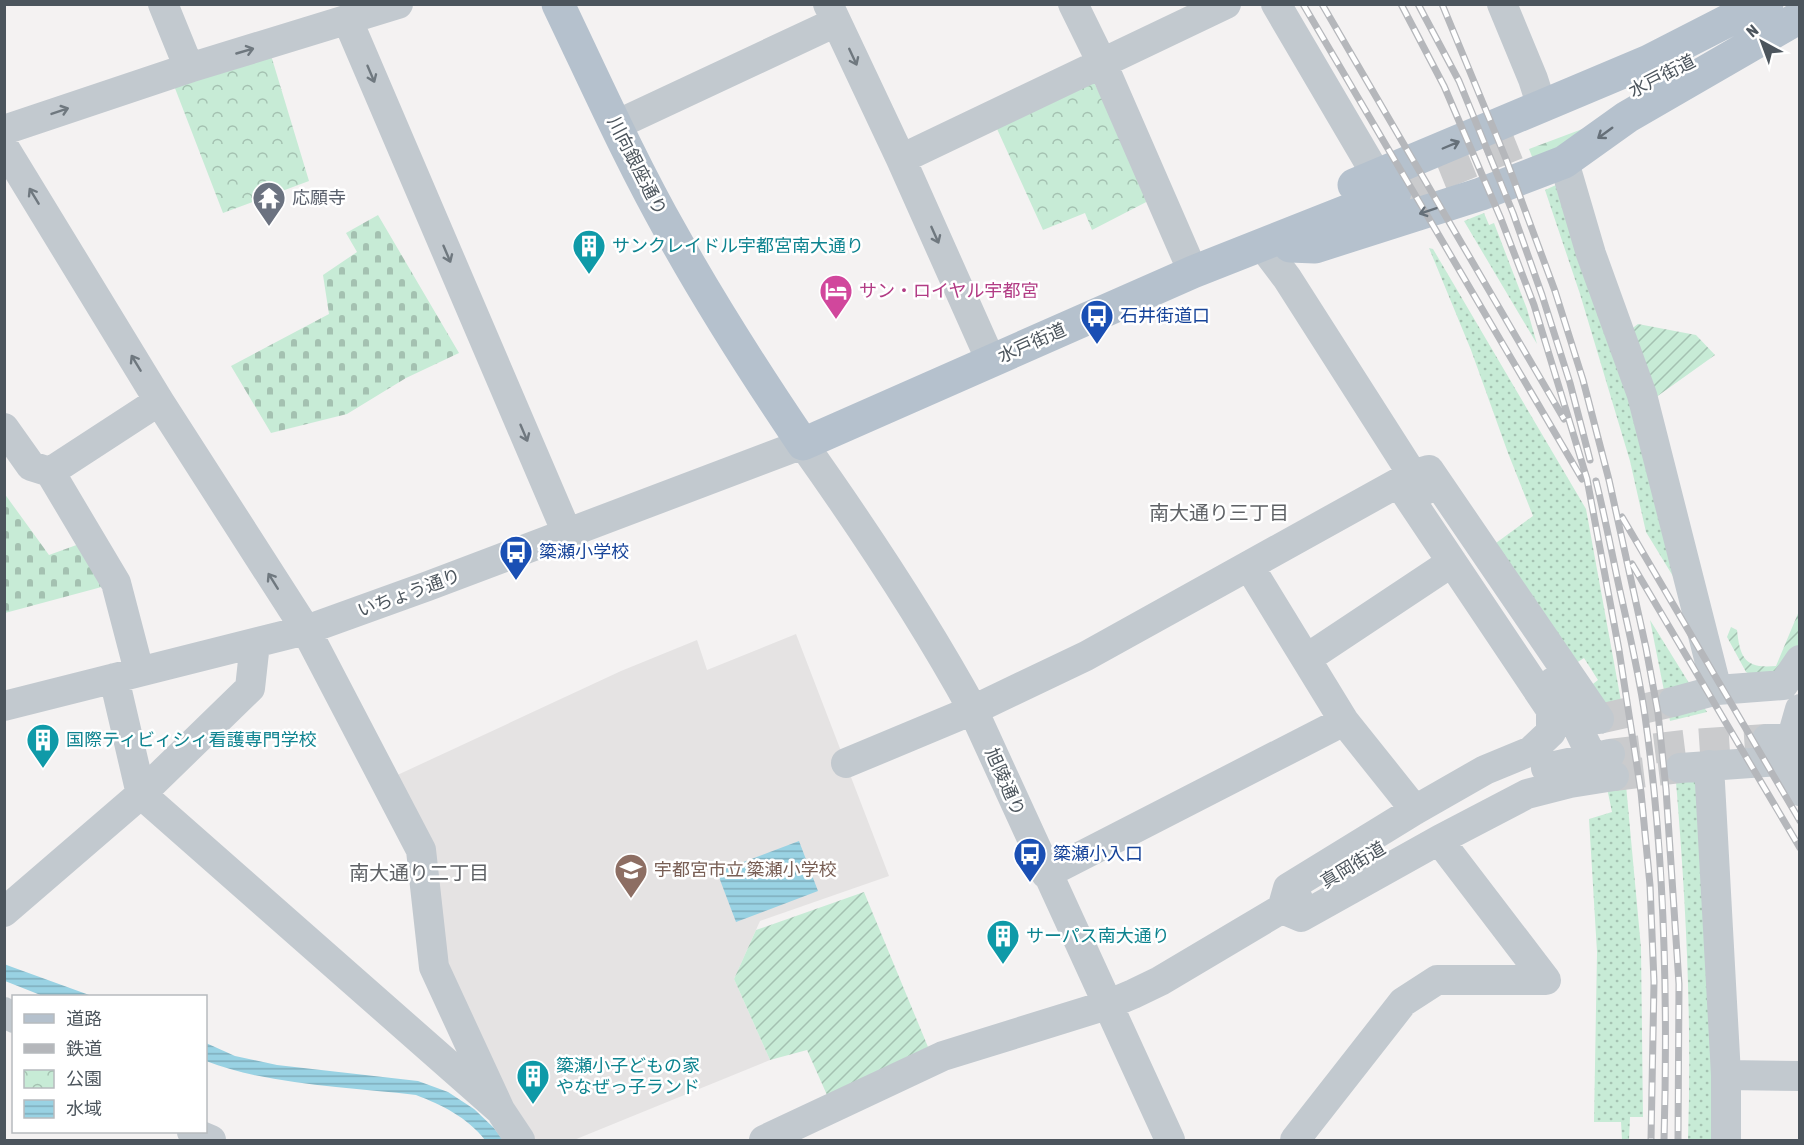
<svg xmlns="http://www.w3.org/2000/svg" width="1804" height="1145" viewBox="0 0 1804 1145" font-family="'Asap Condensed','Noto Sans JP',sans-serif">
	<defs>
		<pattern id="grass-dots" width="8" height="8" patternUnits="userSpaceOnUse" patternTransform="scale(1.5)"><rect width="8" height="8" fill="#c7ebd6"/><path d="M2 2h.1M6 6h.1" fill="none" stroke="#a4c1b1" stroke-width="1.8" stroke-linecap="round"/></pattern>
		<pattern id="forest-firs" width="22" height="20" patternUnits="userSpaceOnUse" patternTransform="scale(1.5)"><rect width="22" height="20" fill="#c7ebd6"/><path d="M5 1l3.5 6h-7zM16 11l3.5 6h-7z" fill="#a4c1b1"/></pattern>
		<pattern id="cemetery-stones" width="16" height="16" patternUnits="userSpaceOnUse" patternTransform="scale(1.5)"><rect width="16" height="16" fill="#c7ebd6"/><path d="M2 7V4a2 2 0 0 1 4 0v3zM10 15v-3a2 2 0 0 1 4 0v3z" fill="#a4c1b1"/></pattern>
		<pattern id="park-crowns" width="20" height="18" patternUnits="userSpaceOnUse" patternTransform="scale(1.5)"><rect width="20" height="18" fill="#c7ebd6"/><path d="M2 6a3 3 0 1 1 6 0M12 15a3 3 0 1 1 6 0" fill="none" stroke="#a4c1b1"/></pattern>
		<pattern id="garden-furrows" width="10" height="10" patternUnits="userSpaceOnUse" patternTransform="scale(1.5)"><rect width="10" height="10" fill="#c7ebd6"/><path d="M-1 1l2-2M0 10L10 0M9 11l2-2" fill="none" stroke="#a4c1b1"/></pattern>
		<pattern id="water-rules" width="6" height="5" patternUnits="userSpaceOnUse" patternTransform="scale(1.5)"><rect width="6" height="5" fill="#99d2e3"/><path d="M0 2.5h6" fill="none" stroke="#7fadbb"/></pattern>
	</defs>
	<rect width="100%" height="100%" fill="#f4f2f2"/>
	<path fill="#e5e3e3" d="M796,634l93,242 -129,45 -26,58 36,81 -196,80h-46l-86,-174 -51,-188 230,-107 76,-31 10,30z"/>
	<path fill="url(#grass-dots)" d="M1556,185l78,215 45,186 -33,-54 -16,-71 -50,-167 -35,-104z
		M1484,213l5,12 5,-2 33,86 10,35 -73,-123z
		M1429,248l4,1 153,260 35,192 1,22 -11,2 -22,-38 9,-7 -14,-22 -11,7 -77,-122 37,-27 -25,-63 -37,-103z
		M1650,620l57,92 -37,9z
		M1702,776l15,364h-29c4,-120 -2,-238 -12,-358z
		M1626,785l15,163 2,169h-13l-1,23h-7l-1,-18h-27l3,-170 -8,-133 23,-7 -5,-24z"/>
	<path fill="url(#forest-firs)" d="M1585,128l-49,39 -7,-18z"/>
	<path fill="url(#cemetery-stones)" d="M378,215l81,138 -53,25 -59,36 -76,19 -40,-67 98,-52 -6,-39 34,-23 -11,-19z
		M4,493l45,62 33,-12 27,42 -104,28z"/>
	<path fill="url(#park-crowns)" d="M270,52l39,129 -86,32 -50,-130z
		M1090,75l64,123 -62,32 -7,-17 -42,17 -50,-110z"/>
	<path fill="url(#garden-furrows)" d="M1638,324l58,11 19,20 -63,45 -22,-70z
		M1799,611v36l-23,26 -25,2 -5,-3 -19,-35 4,-10 6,3c3,28 8,39 39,36z
		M864,892l64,155 -101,48 -20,-45 -37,10 -36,-81 22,-49z"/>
	<path fill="url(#water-rules)" d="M799,841l19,50 -82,31 -19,-50z
		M4,964l8,3 80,29h-49l-38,-15z
		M206,1043l29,13 42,9 141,16 30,11 26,17 20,19 9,12h-18c-18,-23 -43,-35 -69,-45 -66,-8 -149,-10 -210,-34z"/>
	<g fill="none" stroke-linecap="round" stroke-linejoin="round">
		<path stroke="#cacbcd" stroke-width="30" stroke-dasharray="30 15" stroke-linecap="butt" d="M1599,719l74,-17
			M1610,754l81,-10 76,-5
			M1614,776l66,-8"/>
		<path stroke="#cacbcd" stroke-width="33" stroke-dasharray="33 16" stroke-linecap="butt" d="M1395,192l131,-53"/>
		<path stroke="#c2c9cf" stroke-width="30" d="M163,4l26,64
			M828,4l73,155 90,202
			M1073,4l29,59 91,209
			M1276,4l101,172
			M1502,4l31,75 9,28
			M348,21l219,512
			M616,125l220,-103
			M4,130l185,-62 209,-64
			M4,147l155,254 147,229 115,220 13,117 66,143
			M901,159l325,-155
			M1564,162l27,92 51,141 75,295
			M1262,245l25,33 136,213
			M4,428l27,38 19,6 66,111 23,88
			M50,472l109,-71
			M1399,483l152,227v22l-20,19 -46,19 -70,40 -127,78 -6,21 19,8 138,-77 88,-46 43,-11 44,-7
			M1249,566l95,155 71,89
			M1306,659l146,-97
			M114,678l27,116 359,316 20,30
			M1553,682l9,13 30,62
			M1673,702l44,-12 66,-5 17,-25
			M4,706l302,-76 122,-44 375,-142c61,86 119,173 170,266l197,430
			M1792,737l8,-28
			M1767,739h33
			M1781,761l19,30
			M846,763l127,-53 113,-54 326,-181 17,-5 170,249
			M1709,765l17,310v65
			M1546,768l64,-14
			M1680,768l101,-7 19,1
			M1046,874l298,-153
			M4,912l137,-118 109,-106 5,-45
			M4,1012l10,6
			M1726,1075l74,1
			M192,1132l19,8
			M764,1140l179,-84 164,-51 26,-11 27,-13 138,-82
			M1295,1140l108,-138 34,-22h109l-107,-140"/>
		<path stroke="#b5c1cd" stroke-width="33" d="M558,4c37,77 72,156 114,230 40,72 85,142 131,210l390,-172 202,-80
			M1354,185l295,-124 84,-43 34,-14
			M1290,246l25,1 166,-53 83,-32 63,-45 173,-100"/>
		<defs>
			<path id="rail" d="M1303,4l279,475
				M1322,4l242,415
				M1401,4l43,82 57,133 33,86 53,174 32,171 22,142 9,93 4,97 -3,158
				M1418,4l41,77 54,132 29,82 28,88 20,77
				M1442,4l64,155 49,132 28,89 26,100 37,168 12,65 8,76 13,195 -1,156
				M1596,481c9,36 16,73 24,110 9,41 19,83 25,125 20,140 23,283 19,424
				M1622,517l178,304
				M1632,564l168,284"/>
		</defs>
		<use href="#rail" stroke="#b5b7bb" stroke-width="7"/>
		<use href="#rail" stroke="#fff" stroke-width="4.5" stroke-dasharray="14" stroke-linecap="butt"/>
	</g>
	<defs><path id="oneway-shaft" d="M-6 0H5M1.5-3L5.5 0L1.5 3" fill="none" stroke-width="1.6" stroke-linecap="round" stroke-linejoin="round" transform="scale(1.5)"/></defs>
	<g stroke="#6f787f">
		<use href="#oneway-shaft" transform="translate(245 51) rotate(-16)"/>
		<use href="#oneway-shaft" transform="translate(853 57) rotate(65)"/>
		<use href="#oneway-shaft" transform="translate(371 74) rotate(67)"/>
		<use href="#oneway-shaft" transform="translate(60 111) rotate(-19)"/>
		<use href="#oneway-shaft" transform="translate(34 196) rotate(-121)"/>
		<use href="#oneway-shaft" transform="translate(935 235) rotate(66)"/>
		<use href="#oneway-shaft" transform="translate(447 254) rotate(67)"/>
		<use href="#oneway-shaft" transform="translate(136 363) rotate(-121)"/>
		<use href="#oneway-shaft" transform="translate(524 433) rotate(67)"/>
		<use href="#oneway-shaft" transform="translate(273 581) rotate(-122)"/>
	</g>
	<g stroke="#667079">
		<use href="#oneway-shaft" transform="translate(1605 133) rotate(144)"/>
		<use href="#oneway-shaft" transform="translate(1451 145) rotate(-23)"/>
		<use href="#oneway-shaft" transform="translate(1428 211) rotate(162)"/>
	</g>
	<defs>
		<symbol id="temple-pin" viewBox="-11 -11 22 30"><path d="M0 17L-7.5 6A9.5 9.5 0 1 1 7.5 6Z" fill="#6b7280" stroke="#fff"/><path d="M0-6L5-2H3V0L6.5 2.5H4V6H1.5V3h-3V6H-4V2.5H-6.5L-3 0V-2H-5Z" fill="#fff"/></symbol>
		<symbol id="building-pin" viewBox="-11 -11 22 30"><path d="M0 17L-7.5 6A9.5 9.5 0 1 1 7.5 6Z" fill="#0f9aa8" stroke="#fff"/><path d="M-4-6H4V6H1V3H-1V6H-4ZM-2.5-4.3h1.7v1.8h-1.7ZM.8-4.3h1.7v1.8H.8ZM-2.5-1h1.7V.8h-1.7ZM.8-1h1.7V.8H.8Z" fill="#fff"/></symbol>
		<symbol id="hotel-pin" viewBox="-11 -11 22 30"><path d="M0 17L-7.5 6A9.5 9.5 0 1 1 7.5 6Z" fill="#d1479c" stroke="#fff"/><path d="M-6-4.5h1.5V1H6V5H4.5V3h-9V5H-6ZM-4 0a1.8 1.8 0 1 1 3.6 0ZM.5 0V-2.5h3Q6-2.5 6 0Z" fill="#fff"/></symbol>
		<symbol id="bus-pin" viewBox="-11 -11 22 30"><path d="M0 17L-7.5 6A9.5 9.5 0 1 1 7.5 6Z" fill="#1a4fb4" stroke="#fff"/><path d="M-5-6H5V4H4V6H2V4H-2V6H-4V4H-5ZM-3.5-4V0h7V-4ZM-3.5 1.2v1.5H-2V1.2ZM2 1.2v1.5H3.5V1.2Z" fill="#fff"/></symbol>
		<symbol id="school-pin" viewBox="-11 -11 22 30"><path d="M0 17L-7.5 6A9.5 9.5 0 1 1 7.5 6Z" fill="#8d6e63" stroke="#fff"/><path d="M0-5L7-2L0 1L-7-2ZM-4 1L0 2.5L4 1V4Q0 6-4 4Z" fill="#fff"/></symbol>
	</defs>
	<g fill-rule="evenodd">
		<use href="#temple-pin" x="250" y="179" width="38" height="52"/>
		<use href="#building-pin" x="570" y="227" width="38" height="52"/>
		<use href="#hotel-pin" x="817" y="272" width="38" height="52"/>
		<use href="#bus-pin" x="1078" y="297" width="38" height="52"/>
		<use href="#bus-pin" x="497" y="533" width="38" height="52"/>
		<use href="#building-pin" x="24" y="721" width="38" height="52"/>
		<use href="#bus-pin" x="1011" y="835" width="38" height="52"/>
		<use href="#school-pin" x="612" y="851" width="38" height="52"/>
		<use href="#building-pin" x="984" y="917" width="38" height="52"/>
		<use href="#building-pin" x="514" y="1057" width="38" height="52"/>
	</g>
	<g text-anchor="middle" stroke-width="5" stroke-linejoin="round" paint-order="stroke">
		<g font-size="18" fill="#4c555d" stroke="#fff">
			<text transform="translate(1662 76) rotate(-27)" y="6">水戸街道</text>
			<text transform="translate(637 166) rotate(63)" y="6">川向銀座通り</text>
			<text transform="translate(1032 343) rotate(-24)" y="6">水戸街道</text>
			<text transform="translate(409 593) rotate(-20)" y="6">いちょう通り</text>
			<text transform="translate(1005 782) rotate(66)" y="6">旭陵通り</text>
			<text transform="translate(1353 865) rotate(-31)" y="6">真岡街道</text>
		</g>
		<g font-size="18" fill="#5b616d" stroke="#fff" text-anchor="start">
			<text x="292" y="204">応願寺</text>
		</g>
		<g font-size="18" fill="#0d838f" stroke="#fff" text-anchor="start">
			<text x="612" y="252">サンクレイドル宇都宮南大通り</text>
			<text x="66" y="746">国際ティビィシィ看護専門学校</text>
			<text x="1026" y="942">サーパス南大通り</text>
			<text x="556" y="1072">簗瀬小子どもの家<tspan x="556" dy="21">やなぜっ子ランド</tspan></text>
		</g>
		<g font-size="18" fill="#b23c85" stroke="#fff" text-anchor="start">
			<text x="859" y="297">サン・ロイヤル宇都宮</text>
		</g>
		<g font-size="18" fill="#164399" stroke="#fff" text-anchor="start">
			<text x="1120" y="322">石井街道口</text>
			<text x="539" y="558">簗瀬小学校</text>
			<text x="1053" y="860">簗瀬小入口</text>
		</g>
		<g font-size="18" fill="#785e54" stroke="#fff" text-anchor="start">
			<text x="654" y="876">宇都宮市立 簗瀬小学校</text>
		</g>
		<g font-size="20" fill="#5f6266" stroke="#fff">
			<text x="1219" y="520">南大通り三丁目</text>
			<text x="419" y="880">南大通り二丁目</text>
		</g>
	</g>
	<rect width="1804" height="1145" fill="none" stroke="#4c555d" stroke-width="12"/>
	<rect x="12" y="995" width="195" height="138" fill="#ffffff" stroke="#b7bbbe" stroke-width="1.5"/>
	<rect x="24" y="1014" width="30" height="9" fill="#b5c1cd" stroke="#b7bbbe" stroke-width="1.5"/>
	<text x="66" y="1025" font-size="18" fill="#4c555d">道路</text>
	<rect x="24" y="1044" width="30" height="9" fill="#b5b7bb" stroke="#b7bbbe" stroke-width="1.5"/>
	<text x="66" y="1055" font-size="18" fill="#4c555d">鉄道</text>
	<rect x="24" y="1070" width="30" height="18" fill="url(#park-crowns)" stroke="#b7bbbe" stroke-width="1.5"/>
	<text x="66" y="1085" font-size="18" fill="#4c555d">公園</text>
	<rect x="24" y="1100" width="30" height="18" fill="url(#water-rules)" stroke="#b7bbbe" stroke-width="1.5"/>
	<text x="66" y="1115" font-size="18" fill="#4c555d">水域</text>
	<g transform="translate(1762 42) rotate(319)" stroke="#ffffff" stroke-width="4.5" paint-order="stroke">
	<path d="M0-4.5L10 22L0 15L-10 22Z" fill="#4c555d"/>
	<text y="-9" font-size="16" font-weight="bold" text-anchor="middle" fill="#4c555d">N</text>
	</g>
</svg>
